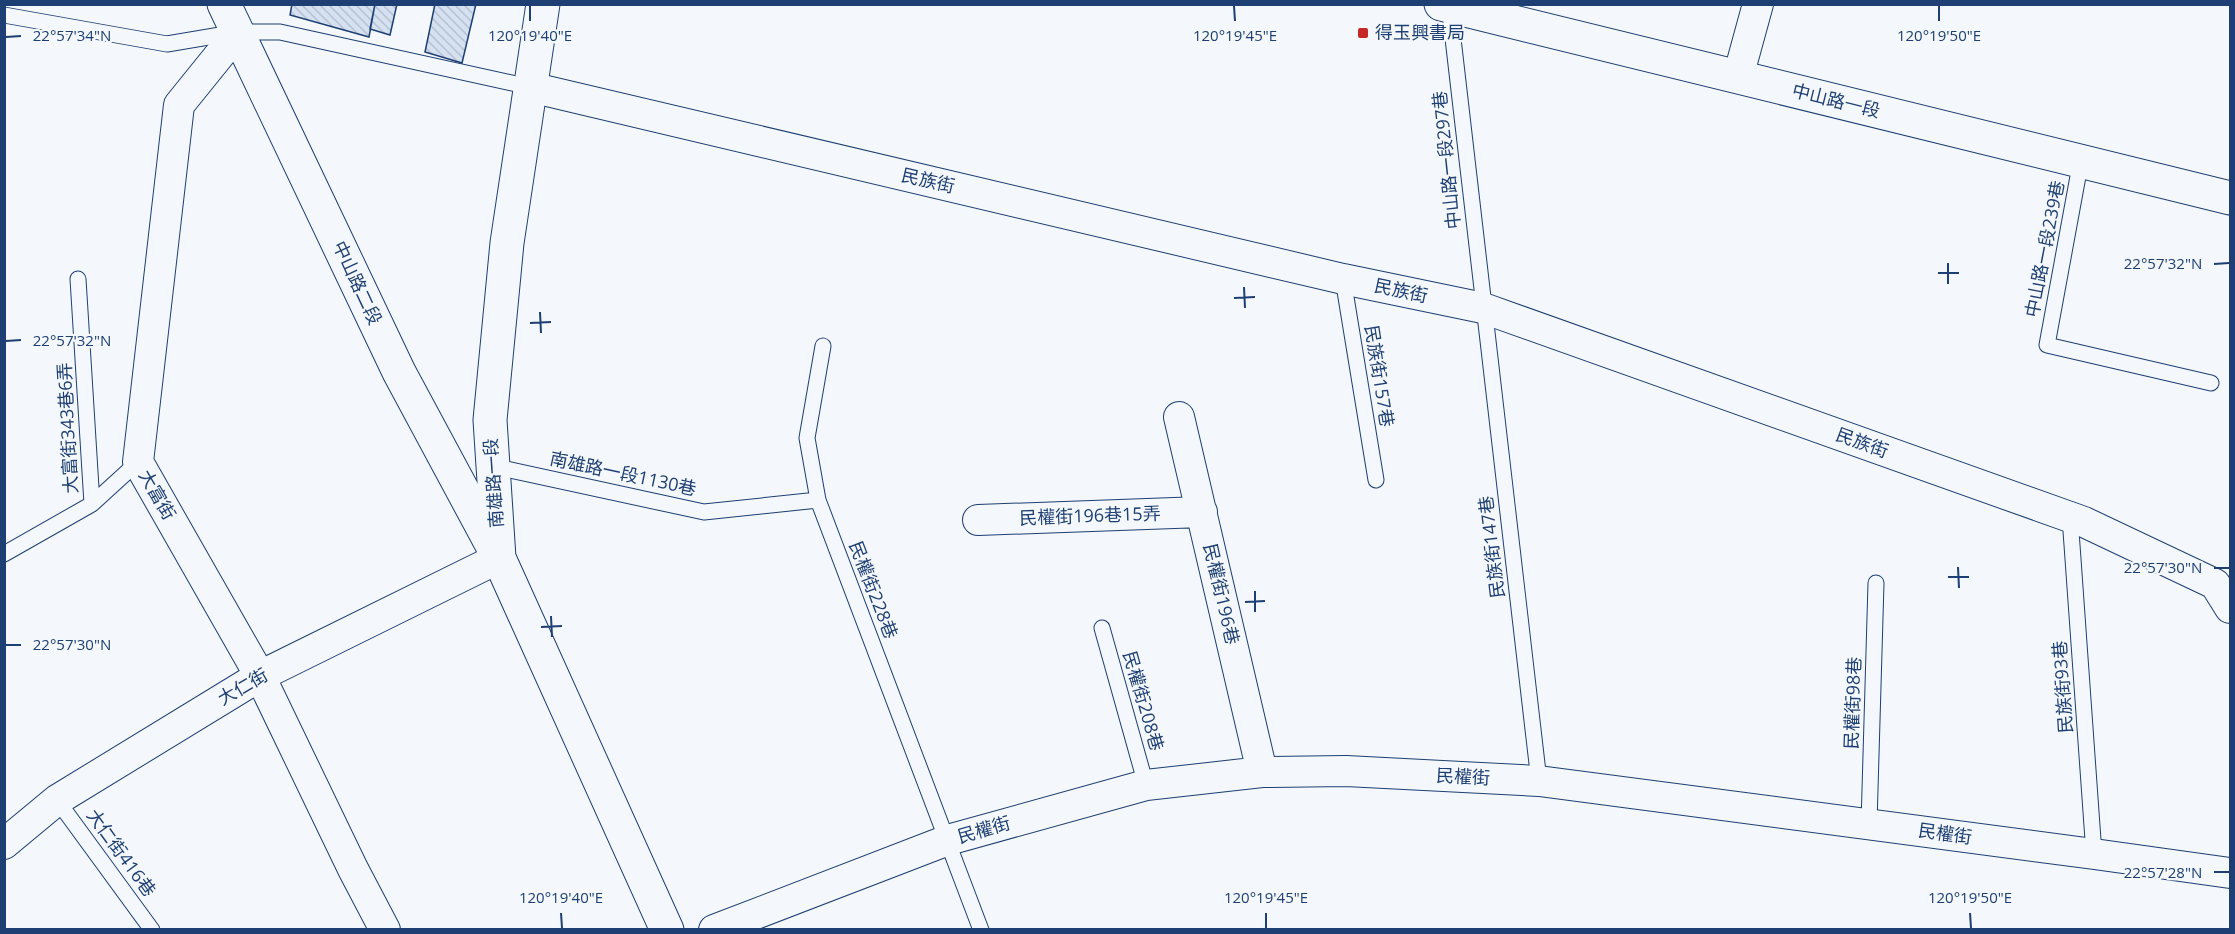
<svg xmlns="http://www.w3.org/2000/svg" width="2235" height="934" viewBox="0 0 2235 934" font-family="'Open Sans','Noto Sans TC',sans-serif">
	<defs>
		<pattern id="building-back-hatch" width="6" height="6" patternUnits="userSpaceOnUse" patternTransform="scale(1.5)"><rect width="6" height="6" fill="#d5e0f0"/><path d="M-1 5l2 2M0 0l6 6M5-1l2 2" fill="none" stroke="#b6c1d1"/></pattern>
	</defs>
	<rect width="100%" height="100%" fill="#f4f7fb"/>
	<path fill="url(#building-back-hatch)" stroke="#1d3f73" stroke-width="1.5" d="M292,4h83l-6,33 -79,-22z
		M375,4h22l-7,31 -20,-6z
		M435,4h41l-14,59 -37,-11z"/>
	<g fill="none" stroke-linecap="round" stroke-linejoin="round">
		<defs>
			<path id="service" d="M1449,4l90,777
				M4,15l163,29 71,-12h42l250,55
				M2081,160l-34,185 164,38
				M78,279l14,225
				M1343,279l33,201
				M823,346l-16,92 11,62 163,430
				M492,466l212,46 114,-12
				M2070,517l24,337
				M4,554l88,-50 46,-42
				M1102,628l44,157
				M57,800l95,130
				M1869,824l7,-241"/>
			<path id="minor" d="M238,32l-59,73 -41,357 122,214 93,193 32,61
				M1738,77l20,-73
				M530,87l813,192 140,29 601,214 131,62 15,24
				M1179,417l83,355
				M978,520l224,-8
				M4,844l53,-44 203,-124 239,-118
				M714,930l234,-90 198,-55 116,-13 84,-1 193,10 555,73 136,19"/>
			<path id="tertiary" d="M224,4l175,368 100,186
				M1441,4l789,194"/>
			<path id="primary" d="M543,4l-36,239 -17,177 9,138 168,372"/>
		</defs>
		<use href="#service" stroke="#1d3f73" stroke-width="17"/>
		<use href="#minor" stroke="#1d3f73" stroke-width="32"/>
		<use href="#tertiary" stroke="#1d3f73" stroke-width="35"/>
		<use href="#primary" stroke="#1d3f73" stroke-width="35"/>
		<use href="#service" stroke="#f4f7fb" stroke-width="15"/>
		<use href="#minor" stroke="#f4f7fb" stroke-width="30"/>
		<use href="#tertiary" stroke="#f4f7fb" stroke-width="33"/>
		<use href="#primary" stroke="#f4f7fb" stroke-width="33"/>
	</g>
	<path fill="none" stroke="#1d3f73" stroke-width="2" d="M530,6v15M1234,6l1,15M1939,6v15M6,37l15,-1M1948,263v21M2214,264l15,-1M1938,273h21M1244,287l1,21M1234,298l21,-1M540,312l1,21M530,323l21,-1M6,341l15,-1M1958,567l1,21M2214,568h15M1948,577h21M1255,591v21M1245,602l20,-1M551,616l1,21M541,627l21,-1M6,645h15M2214,872h15M561,913l1,15M1266,913v15M1970,913l1,15"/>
	<rect fill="#c62828" stroke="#f4f7fb" stroke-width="2" x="1357" y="27" width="12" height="12" rx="3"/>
	<g text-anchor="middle" stroke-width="4.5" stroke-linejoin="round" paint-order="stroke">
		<g font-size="18" fill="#1d3f73" stroke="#f4f7fb" text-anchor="start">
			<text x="1375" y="39">得玉興書局</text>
		</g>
		<g font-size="18" fill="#1d3f73" stroke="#f4f7fb">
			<text transform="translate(1836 101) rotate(14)" y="6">中山路一段</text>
			<text transform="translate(1447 160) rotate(-96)" y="6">中山路一段297巷</text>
			<text transform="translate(928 181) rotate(13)" y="6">民族街</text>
			<text transform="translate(2045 249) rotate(-79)" y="6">中山路一段239巷</text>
			<text transform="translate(357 283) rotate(65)" y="6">中山路二段</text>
			<text transform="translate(1401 291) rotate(12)" y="6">民族街</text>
			<text transform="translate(1379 376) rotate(81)" y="6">民族街157巷</text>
			<text transform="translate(68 428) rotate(-93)" y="6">大富街343巷6弄</text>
			<text transform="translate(1862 443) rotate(20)" y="6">民族街</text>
			<text transform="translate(623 474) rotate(12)" y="6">南雄路一段1130巷</text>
			<text transform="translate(494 483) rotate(-94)" y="6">南雄路一段</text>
			<text transform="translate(157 495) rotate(60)" y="6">大富街</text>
			<text transform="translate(1090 516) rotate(-2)" y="6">民權街196巷15弄</text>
			<text transform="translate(1492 547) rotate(-97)" y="6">民族街147巷</text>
			<text transform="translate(873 590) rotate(69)" y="6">民權街228巷</text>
			<text transform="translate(1221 594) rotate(77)" y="6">民權街196巷</text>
			<text transform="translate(243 687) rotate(-30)" y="6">大仁街</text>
			<text transform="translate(2063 687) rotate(-94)" y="6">民族街93巷</text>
			<text transform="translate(1143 701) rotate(74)" y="6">民權街208巷</text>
			<text transform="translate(1853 703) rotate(-88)" y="6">民權街98巷</text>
			<text transform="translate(1463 777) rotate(3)" y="6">民權街</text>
			<text transform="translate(984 830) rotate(-16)" y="6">民權街</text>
			<text transform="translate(1945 834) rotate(8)" y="6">民權街</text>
			<text transform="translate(121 853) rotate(54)" y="6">大仁街416巷</text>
		</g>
	</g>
	<g font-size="15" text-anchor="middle" fill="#1d3f73" stroke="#f4f7fb" stroke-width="4.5" stroke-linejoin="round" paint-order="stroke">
		<text x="530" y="41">120°19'40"E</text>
		<text x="1235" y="41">120°19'45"E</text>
		<text x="1939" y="41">120°19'50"E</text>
		<text x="72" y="41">22°57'34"N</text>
		<text x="2163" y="269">22°57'32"N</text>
		<text x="72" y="346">22°57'32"N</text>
		<text x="2163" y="573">22°57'30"N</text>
		<text x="72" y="650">22°57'30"N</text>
		<text x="2163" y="878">22°57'28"N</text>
		<text x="561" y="903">120°19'40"E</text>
		<text x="1266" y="903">120°19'45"E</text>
		<text x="1970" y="903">120°19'50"E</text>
	</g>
	<rect width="2235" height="934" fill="none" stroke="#1d3f73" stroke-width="12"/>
</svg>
